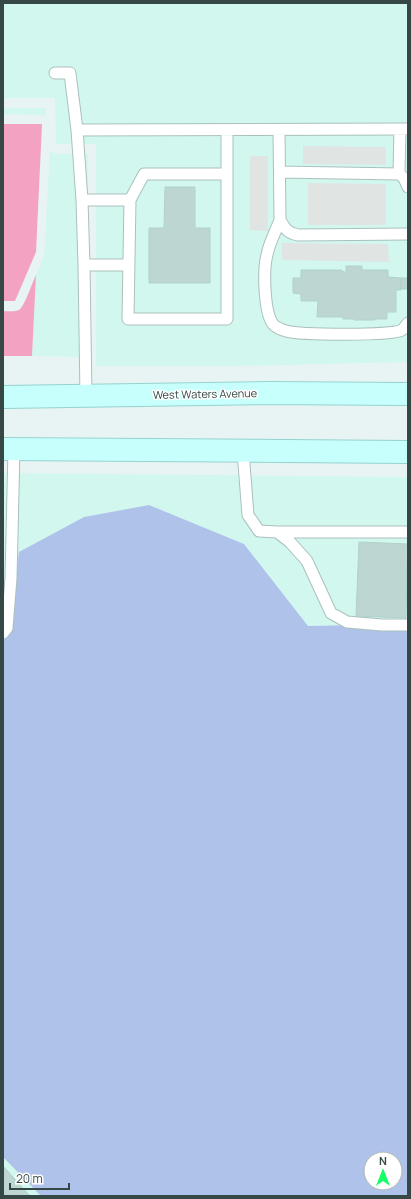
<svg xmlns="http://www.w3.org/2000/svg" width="411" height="1199" viewBox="0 0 411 1199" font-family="Manrope,sans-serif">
	<rect width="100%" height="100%" fill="#e8f4f3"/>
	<path fill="#d2f7ef" d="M3,3h405v359l-169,4h-143v-222h-40l-1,-46h-52z
		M3,108h43v8l-4,-1 -39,-1z
		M50,151l6,3h32l-1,203 -55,-1 4,-81 8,-19z
		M3,473l405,4v147l-100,2 -64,-82 -95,-39 -65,12 -70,75 -11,17z
		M3,1157l38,39h-38z"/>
	<path fill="#afc3ea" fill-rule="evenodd" d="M149,505l95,39 64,82 100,-2v572h-367l-38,-39v-548l11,-17 5,-40 65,-35zM371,1159h24v24h-24z"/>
	<path fill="#e0e5e4" d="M303,146l83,1v18l-83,-1z
		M250,156h18v75l-18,-1z
		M308,183l78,1v41h-78z
		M282,243l106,1 1,18 -107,-2z"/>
	<path fill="#f3a2c1" d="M3,124h39l-6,128 -21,49h-12z
		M36,275l-4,81h-29v-45c5,0 12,1 16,-1 6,-4 13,-27 17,-35z"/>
	<path fill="#bdd6d2" stroke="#b0d2cb" d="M165,187h30v41h15v55h-61v-55h15z
		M346,266h16v4h26v7l13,1v12h-5v22h-9v7h-12v1h-21v-1h-11v-2h-26l1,-16h-17v-7l-8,-1v-15h8v-8h40l5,3z
		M401,278h7v11h-7z
		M359,542l49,2 -2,74 -50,-2z
		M3,1166l27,30h-24l-3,-4z"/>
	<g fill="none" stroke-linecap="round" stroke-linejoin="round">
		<defs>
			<path id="service" d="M55,73h15l7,57 331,-1
				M400,129l-1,45 5,4 4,9
				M77,130l5,70 2,65 2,132
				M227,130v189h-99l2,-119 14,-26h83
				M279,130l1,90c5,9 8,13 18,15l110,-1
				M280,172l119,2
				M82,200h48
				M280,220c-4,11 -11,23 -13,35 -4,14 -3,58 6,69 2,3 9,6 13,7 13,4 106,5 116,-1 2,-1 4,-5 6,-7
				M84,265h45
				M243,451l5,64 11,16 18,1 13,10 17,19 24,52 16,9 35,3h26
				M277,532h131
				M3,633l4,-5 4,-50 3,-129"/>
			<path id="secondary" d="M3,397l264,-4 141,1
				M3,449l405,3"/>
		</defs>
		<use href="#service" stroke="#aac0bd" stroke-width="13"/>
		<use href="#secondary" stroke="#94d3cf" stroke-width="24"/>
		<use href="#service" stroke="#fff" stroke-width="11"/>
		<use href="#secondary" stroke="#c7fffd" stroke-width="22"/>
	</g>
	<g text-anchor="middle" stroke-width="3" stroke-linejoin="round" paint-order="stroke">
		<g font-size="11" fill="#364845" stroke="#fff">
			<text transform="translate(205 394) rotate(-1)" y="4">West Waters Avenue</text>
		</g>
	</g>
	<rect width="411" height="1199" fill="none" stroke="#364845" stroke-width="8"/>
	<g transform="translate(383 1171)"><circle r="19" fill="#ffffff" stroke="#afb6b5"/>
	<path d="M0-3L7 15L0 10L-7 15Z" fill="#14ff68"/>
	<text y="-6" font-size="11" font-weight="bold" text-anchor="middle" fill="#364845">N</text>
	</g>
	<path d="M10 1183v6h59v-6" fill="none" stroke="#364845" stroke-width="2"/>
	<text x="16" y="1183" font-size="12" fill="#364845" stroke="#ffffff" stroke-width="3" paint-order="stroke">20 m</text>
</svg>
